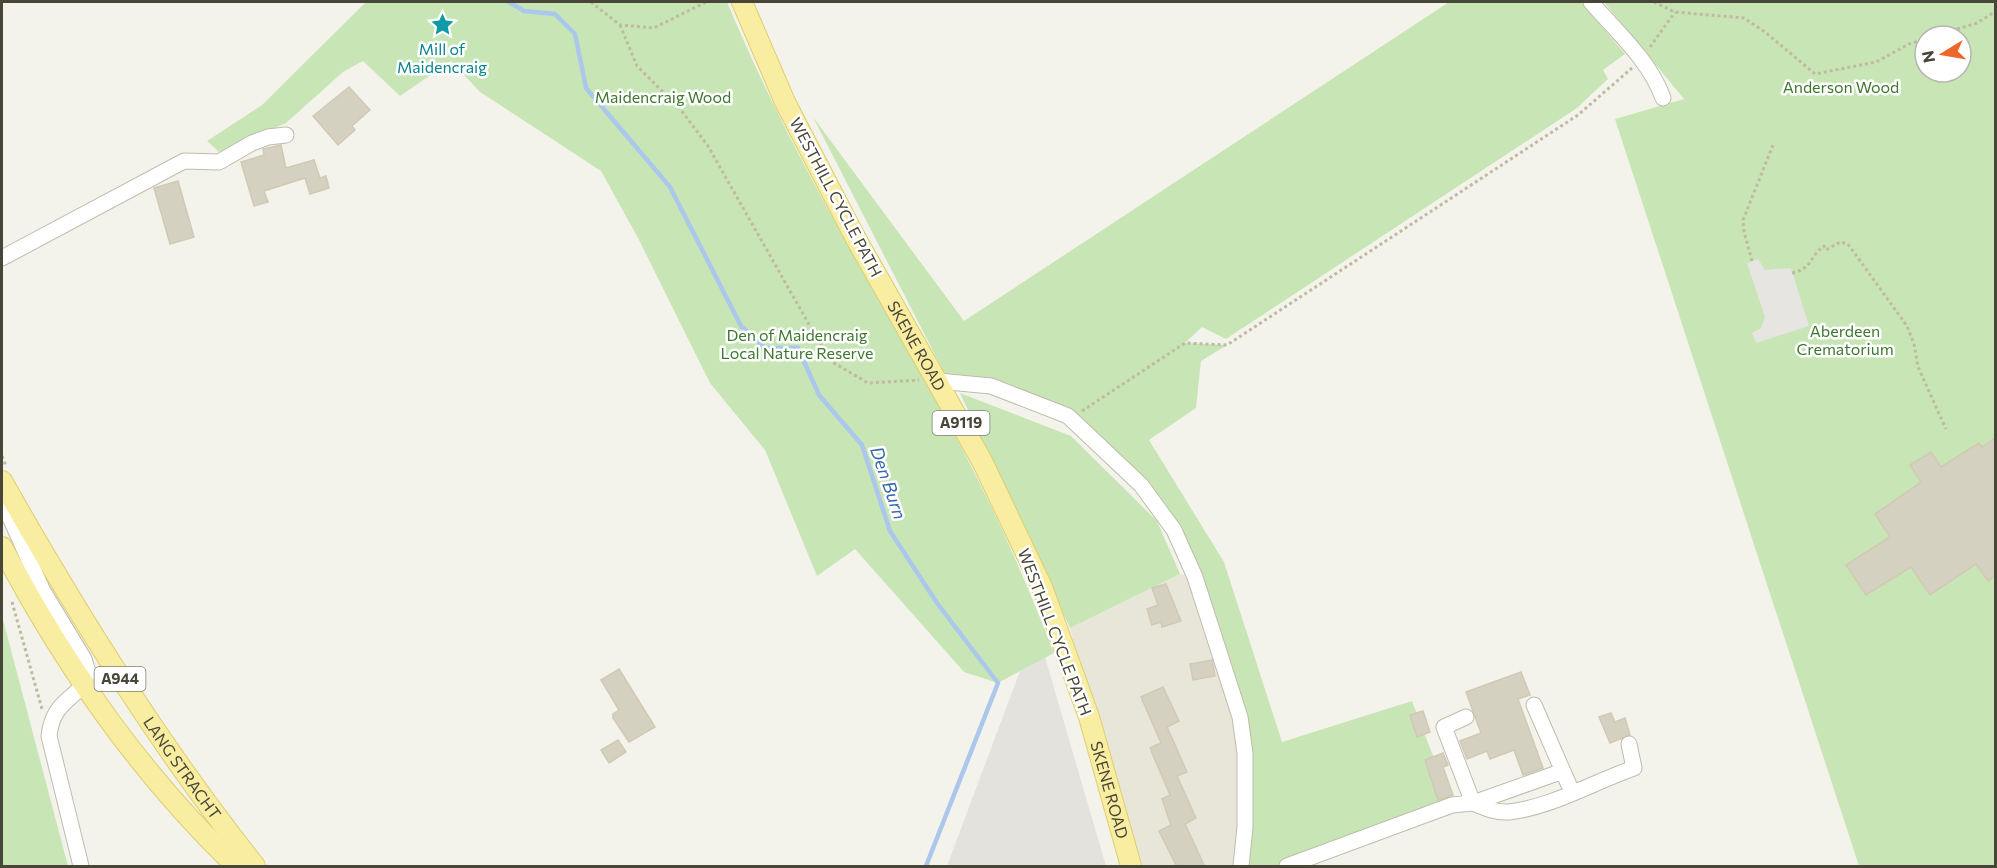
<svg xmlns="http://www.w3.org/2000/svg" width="1997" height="868" viewBox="0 0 1997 868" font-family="Commissioner,sans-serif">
	<rect width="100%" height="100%" fill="#f4f3eb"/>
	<path fill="#e8e6d9" d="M1180,574l15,3 45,140 1,149h-108l-63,-238z"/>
	<path fill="#e4e2dc" d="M1045,657l61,209h-159l73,-195z"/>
	<path fill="#c8e5b6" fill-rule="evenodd" d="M366,2h361c59,142 139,274 214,408 44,78 81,160 113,243l-56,30 -34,-11 -109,-123 -38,27 -52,-126 -55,-67 -72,-145 -37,-67 -121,-79 -29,-31 -51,35 -37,-35 -20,11 -57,51 -67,29 -12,-11 55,-36z
		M1449,2h132l44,52 -22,16 5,9 -31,29 -351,231 -24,-12 -17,16 42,2 -26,16 -5,47 -47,32 75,122 58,180 130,-41 40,104 -165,61h-46l4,-112 -71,-224 -103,-111 -80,-33 -42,-4 -136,-265 151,204z
		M1604,2h391v864h-136l-244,-747 69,-20zM1925,36h36v36h-36z
		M960,393l111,43 86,85 23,53 -110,54z
		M2,616l66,250h-66z"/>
	<path fill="#e6e5e2" d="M1758,259l7,11 26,-2 18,58 -53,17 -4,-10 9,-5 4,-11 -18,-54z"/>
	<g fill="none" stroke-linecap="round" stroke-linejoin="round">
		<path stroke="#abc7ec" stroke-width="4.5" d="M509,2l15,9 31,3 20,20 11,54 84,99 71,139 24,22h33l21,47 43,50 28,86 47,72 61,80 -72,183"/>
	</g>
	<path fill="#d5d1c1" stroke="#d0c9b4" stroke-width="1.5" d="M349,87l21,23 -18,16 3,4 -17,15 -25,-29z
		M281,145l5,23 28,-8 6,18 6,-2 3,12 -19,6 -5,-16 -41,13 4,11 -14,4 -13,-44 23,-7 -1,-6z
		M178,181l16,56 -24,7 -16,-56z
		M1995,438v138l-7,5 -12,-17 -46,31 -19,-28 -45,28 -20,-30 44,-28 -15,-23 46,-32 -11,-17 21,-13 10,15 38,-24 3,4z
		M1166,584l15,37 -19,6 -1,-5 -9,3 -5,-16 11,-4 -6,-17z
		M1212,660l3,16 -22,4 -3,-16z
		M619,669l36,58 -26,15 -16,-24v-4l6,-4 -18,-30z
		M1521,672l9,23 -12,4 25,69 -20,7 -9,-25 -24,9 -3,-8 -20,8 -7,-18 21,-8 -15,-41z
		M1163,687l16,34 -12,6 20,45 -10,4 19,42 -11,6 20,43h-28l-18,-36 12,-6 -9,-26 8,-4 -20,-47 11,-5 -20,-46z
		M1423,711l7,21 -13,5 -7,-22z
		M1611,713l4,9 10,-4 5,17 -20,8 -11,-26z
		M618,740l8,12 -17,11 -8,-13z
		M1443,753l5,12 -5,2 10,28 -15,5 -13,-40z"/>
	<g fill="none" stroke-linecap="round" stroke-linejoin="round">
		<defs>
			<path id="minor" d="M1591,2c25,29 59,59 72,96
				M2,258l182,-97 35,1 33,-19 16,-6 18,-2
				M938,381l53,5 77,30 73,69 33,45 21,47 45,140 5,36v74l-4,39
				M2,500l41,91 41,68 4,13c-5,27 -35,24 -39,64l32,130
				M1534,705l38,87
				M1473,803c12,5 23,10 36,9 43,-5 85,-30 125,-44l-5,-24
				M1473,803l90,-32
				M1287,866l165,-61 21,-2 -29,-76 22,-10"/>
			<g id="major">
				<path id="s1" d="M742,2l43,100 70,135 127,224 60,126 47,130 42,149"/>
				<path id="s2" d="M2,481c76,134 157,264 253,385"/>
				<path d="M2,547c62,118 138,227 234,319"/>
			</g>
		</defs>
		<use href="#minor" stroke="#bfbcad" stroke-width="17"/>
		<use href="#major" stroke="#ddce70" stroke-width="22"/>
		<path stroke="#c0baa0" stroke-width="3" stroke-dasharray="3 3" stroke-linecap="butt" d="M591,2l29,23 34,3 52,-26
			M1654,2l21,10 69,6 21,14 50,42 61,-12 33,-18 16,-5
			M620,25l17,41 44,44 27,36 107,189 19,28 34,20 51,-3
			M1934,36l43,-13 19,-12
			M1650,47l25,-35
			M1752,261l-8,-29 -1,-12 30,-75
			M1792,273c22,-5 17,-17 32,-27l2,4 14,-8 8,2 59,82 7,18 4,23 28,62
			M1082,411l103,-68 42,2 351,-230 54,-47
			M2,456l4,10
			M12,602l30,107"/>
		<use href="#minor" stroke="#fff" stroke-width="15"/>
		<use href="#major" stroke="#f8eda0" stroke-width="20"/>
	</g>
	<defs>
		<symbol id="sight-bare" viewBox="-9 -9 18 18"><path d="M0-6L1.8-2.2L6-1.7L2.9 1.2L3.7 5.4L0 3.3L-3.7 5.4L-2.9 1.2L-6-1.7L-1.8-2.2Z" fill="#0f9aa8" stroke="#fff" stroke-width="2.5" paint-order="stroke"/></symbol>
	</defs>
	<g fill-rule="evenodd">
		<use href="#sight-bare" x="426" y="8" width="33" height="33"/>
	</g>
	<g text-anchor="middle" stroke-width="5" stroke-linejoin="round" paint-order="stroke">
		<g fill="#fff" stroke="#7f7d74" stroke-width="1.5">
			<rect x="932.5" y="411" width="57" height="24" rx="4.5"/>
			<rect x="94.5" y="667" width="51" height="24" rx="4.5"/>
		</g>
		<g font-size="15" font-weight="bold" fill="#484539">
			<text x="961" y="428">A9119</text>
			<text x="120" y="684">A944</text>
		</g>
		<g font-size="16" fill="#0d838f" stroke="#fff">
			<text x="442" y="55">Mill of<tspan x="442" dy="18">Maidencraig</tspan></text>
		</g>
		<g font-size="16" fill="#3e772f" stroke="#fff">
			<text x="1841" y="93">Anderson Wood</text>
			<text x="663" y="103">Maidencraig Wood</text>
			<text x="1845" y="337">Aberdeen<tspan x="1845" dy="18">Crematorium</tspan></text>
			<text x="797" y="341">Den of Maidencraig<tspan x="797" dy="18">Local Nature Reserve</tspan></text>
		</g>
		<g font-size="16" fill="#484539" stroke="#fff">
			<text transform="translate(836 197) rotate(62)" y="6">WESTHILL CYCLE PATH</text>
			<text dy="6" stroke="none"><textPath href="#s1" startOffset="386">SKENE ROAD</textPath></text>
			<text transform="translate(1055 632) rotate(69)" y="6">WESTHILL CYCLE PATH</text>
			<text dy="6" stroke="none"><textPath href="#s2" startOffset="339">LANG STRACHT</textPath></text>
			<text dy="6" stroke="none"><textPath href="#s1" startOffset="872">SKENE ROAD</textPath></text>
		</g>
		<g font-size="18" font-style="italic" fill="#3868ae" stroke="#fff">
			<text transform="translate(888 483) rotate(71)" y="6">Den Burn</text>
		</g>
	</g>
	<rect width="1997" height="868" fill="none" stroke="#484539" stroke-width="6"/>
	<g transform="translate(1943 54) rotate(259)"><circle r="28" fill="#ffffff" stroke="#b6b5b0" stroke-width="1.5"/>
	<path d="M0-4.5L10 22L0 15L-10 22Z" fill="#ec672a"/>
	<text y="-9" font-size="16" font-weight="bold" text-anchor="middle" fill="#484539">N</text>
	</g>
</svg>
